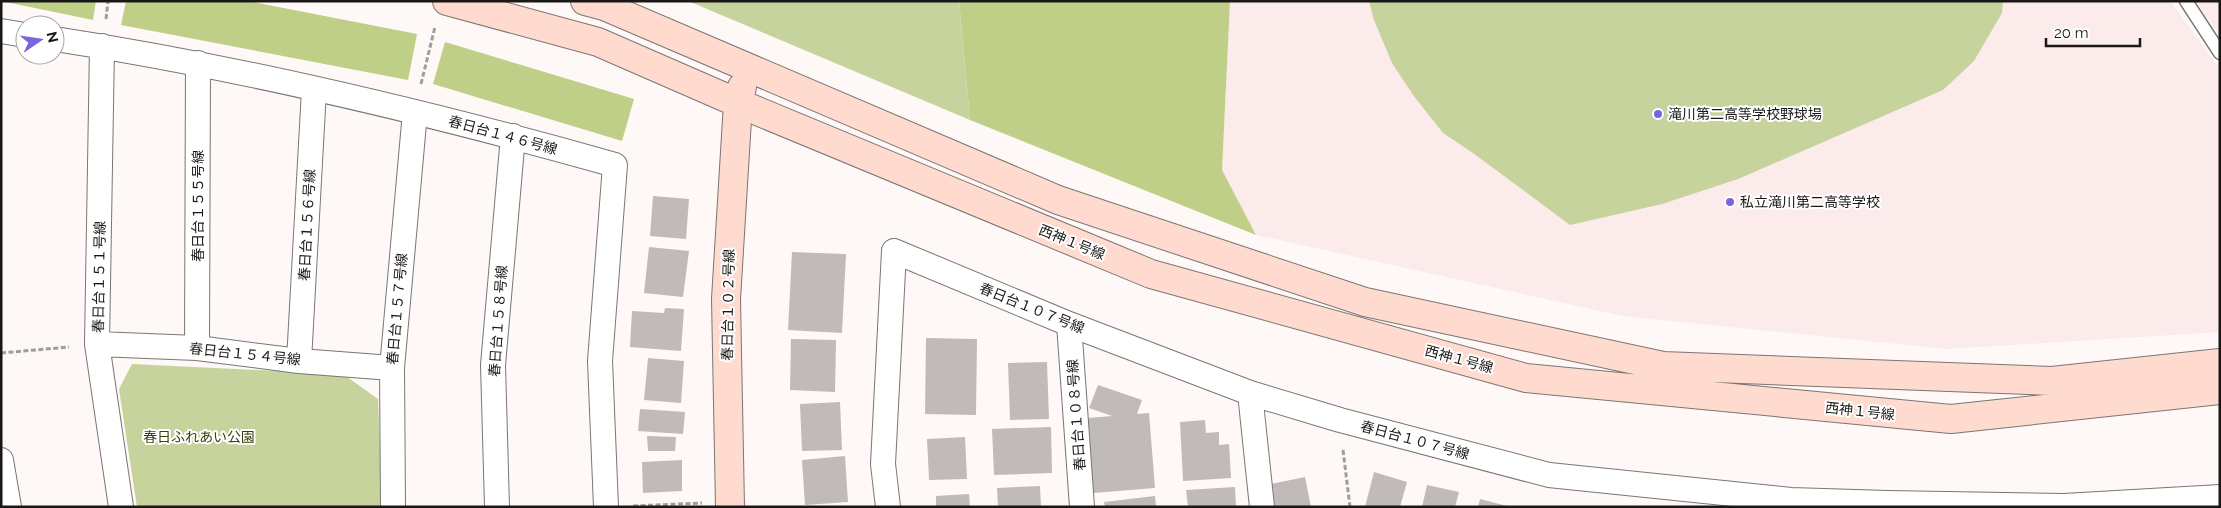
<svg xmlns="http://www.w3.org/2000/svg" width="2221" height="508" viewBox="0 0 2221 508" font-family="Raleway,'Noto Sans JP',sans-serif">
	<rect width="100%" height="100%" fill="#fef8f6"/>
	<path fill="#fbebeb" d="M1230,1h940l50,68v263l-274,17 -323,-33 -367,-81 -34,-65z
		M2198,1h22v33l-20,-25z"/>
	<path fill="#c7d39c" d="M688,1h271l11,119z
		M1369,1h634l-1,12 -28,48 -31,29 -205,89 -76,25 -92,21 -97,-72 -30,-20 -30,-38 -21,-32 -18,-43z
		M132,364l211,10 35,25 4,108h-245l-18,-118z"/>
	<path fill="#bfcf87" d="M1,1h95l-3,19z
		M126,1h122l169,33 -9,46 -287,-55z
		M959,1h271l-8,169 34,65 -286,-115z
		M445,42l189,57 -12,42 -189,-57z"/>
	<path fill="#c0bab8" d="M653,196l36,3 -3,40 -36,-3z
		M649,247l40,4 -6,46 -39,-4z
		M792,252l54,2 -4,79 -54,-3z
		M665,308l19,1 -3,42 -51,-4 2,-36 32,2z
		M926,338l51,1 -1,76 -51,-1z
		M791,339l45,1 -1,52 -45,-2z
		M648,358l36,3 -3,42 -37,-3z
		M1047,362l2,57 -39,1 -2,-57z
		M1098,385l44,15 -5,14 12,-1 6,75 -62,5 -5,-75 24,-2 -23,-8z
		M840,402l2,48 -40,1 -2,-47z
		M640,409l45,3 -2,22 -45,-3z
		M1205,420l1,13 13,-1v13l10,-1 2,34 -48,3 -3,-59z
		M1051,427l1,46 -58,2 -2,-46z
		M647,436l29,1 -1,14h-27z
		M965,437l2,42 -38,1 -2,-41z
		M845,456l3,46 -43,3 -3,-45z
		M682,460v31l-39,2 -1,-31z
		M1374,472l33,10 -7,25h-35z
		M1305,477l6,30h-36l-4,-23z
		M1427,485l32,7 -4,15h-33z
		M1040,486l1,21h-43l-1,-19z
		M1235,487l1,20h-48l-2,-17z
		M969,494l1,13h-34v-11z
		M1155,496l1,11h-51l-1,-5z
		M1480,499l27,7v1h-29z"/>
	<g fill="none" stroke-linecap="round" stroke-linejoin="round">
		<defs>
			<path id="lane" d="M2186,1l34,52"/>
			<path id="street" d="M1,31l24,4
				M55,39c189,29 376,74 560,126l-15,196 6,146
				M102,46l-5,298 24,163
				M1069,324l13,183
				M97,344l100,4 102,13 93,7
				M197,348l1,-285
				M299,361l15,-271
				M1250,393l12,114
				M1,460l8,47
				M393,507l-1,-139 23,-256
				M497,507l-4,-142 20,-229
				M888,507l-5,-43 11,-213 175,73 181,69 90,27 209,55 242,25 96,3 177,3 156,-9"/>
			<path id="secondary" d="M447,1l151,41 140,61 413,171 375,104 425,41 269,-29
				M585,1l19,5 454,194 307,102 298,64 389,15 168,-18
				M730,507l-4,-208 12,-196 4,-16"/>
		</defs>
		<use href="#lane" stroke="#7a7674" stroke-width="15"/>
		<use href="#street" stroke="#7a7674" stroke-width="26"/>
		<use href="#secondary" stroke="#7a7674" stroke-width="30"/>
		<path stroke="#a19d9b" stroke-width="3" stroke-dasharray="5 2.5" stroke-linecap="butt" d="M106,19l2,-18
			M421,84l14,-57
			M1,353l68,-6
			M1343,450l7,57
			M633,506l69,-3"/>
		<use href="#lane" stroke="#fff" stroke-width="12"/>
		<use href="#street" stroke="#fff" stroke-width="24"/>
		<use href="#secondary" stroke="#ffdacf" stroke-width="28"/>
	</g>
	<g fill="#7b64df" stroke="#fff" stroke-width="2">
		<circle cx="1658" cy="114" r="5"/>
		<circle cx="1730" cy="202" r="5"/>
	</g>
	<g text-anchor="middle" stroke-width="4" stroke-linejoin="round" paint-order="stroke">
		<g font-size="14" fill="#1a1817" stroke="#fff" text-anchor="start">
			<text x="1668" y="119">滝川第二高等学校野球場</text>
			<text x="1740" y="207">私立滝川第二高等学校</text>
		</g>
		<g font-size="14" fill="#1a1817" stroke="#fff">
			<text transform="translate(503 135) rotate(15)" y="5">春日台１４６号線</text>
			<text transform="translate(198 206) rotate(-90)" y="5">春日台１５５号線</text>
			<text transform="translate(307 225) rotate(-87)" y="5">春日台１５６号線</text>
			<text transform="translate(1072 242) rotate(22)" y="5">西神１号線</text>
			<text transform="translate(99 277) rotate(-89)" y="5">春日台１５１号線</text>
			<text transform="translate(728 305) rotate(-89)" y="5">春日台１０２号線</text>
			<text transform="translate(1032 308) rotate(22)" y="5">春日台１０７号線</text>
			<text transform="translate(397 309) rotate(-85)" y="5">春日台１５７号線</text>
			<text transform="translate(498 321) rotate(-86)" y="5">春日台１５８号線</text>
			<text transform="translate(245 354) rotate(6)" y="5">春日台１５４号線</text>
			<text transform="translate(1459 359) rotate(15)" y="5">西神１号線</text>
			<text transform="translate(1860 411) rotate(6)" y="5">西神１号線</text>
			<text transform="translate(1076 415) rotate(-94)" y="5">春日台１０８号線</text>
			<text transform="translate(1415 440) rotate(15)" y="5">春日台１０７号線</text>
		</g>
		<g font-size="14" fill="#39420c" stroke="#fff">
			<text x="199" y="442">春日ふれあい公園</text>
		</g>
	</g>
	<rect width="2221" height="508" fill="none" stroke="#1a1817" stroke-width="5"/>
	<g transform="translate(40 40) rotate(77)"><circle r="24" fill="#ffffff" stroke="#a3a3a2"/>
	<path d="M0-4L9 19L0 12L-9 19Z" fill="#7b64df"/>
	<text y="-8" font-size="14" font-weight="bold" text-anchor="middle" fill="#1a1817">N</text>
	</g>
	<path d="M2046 38v8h94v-8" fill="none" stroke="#1a1817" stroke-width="2.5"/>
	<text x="2054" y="38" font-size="15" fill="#1a1817" stroke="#ffffff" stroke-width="4" paint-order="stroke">20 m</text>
</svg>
